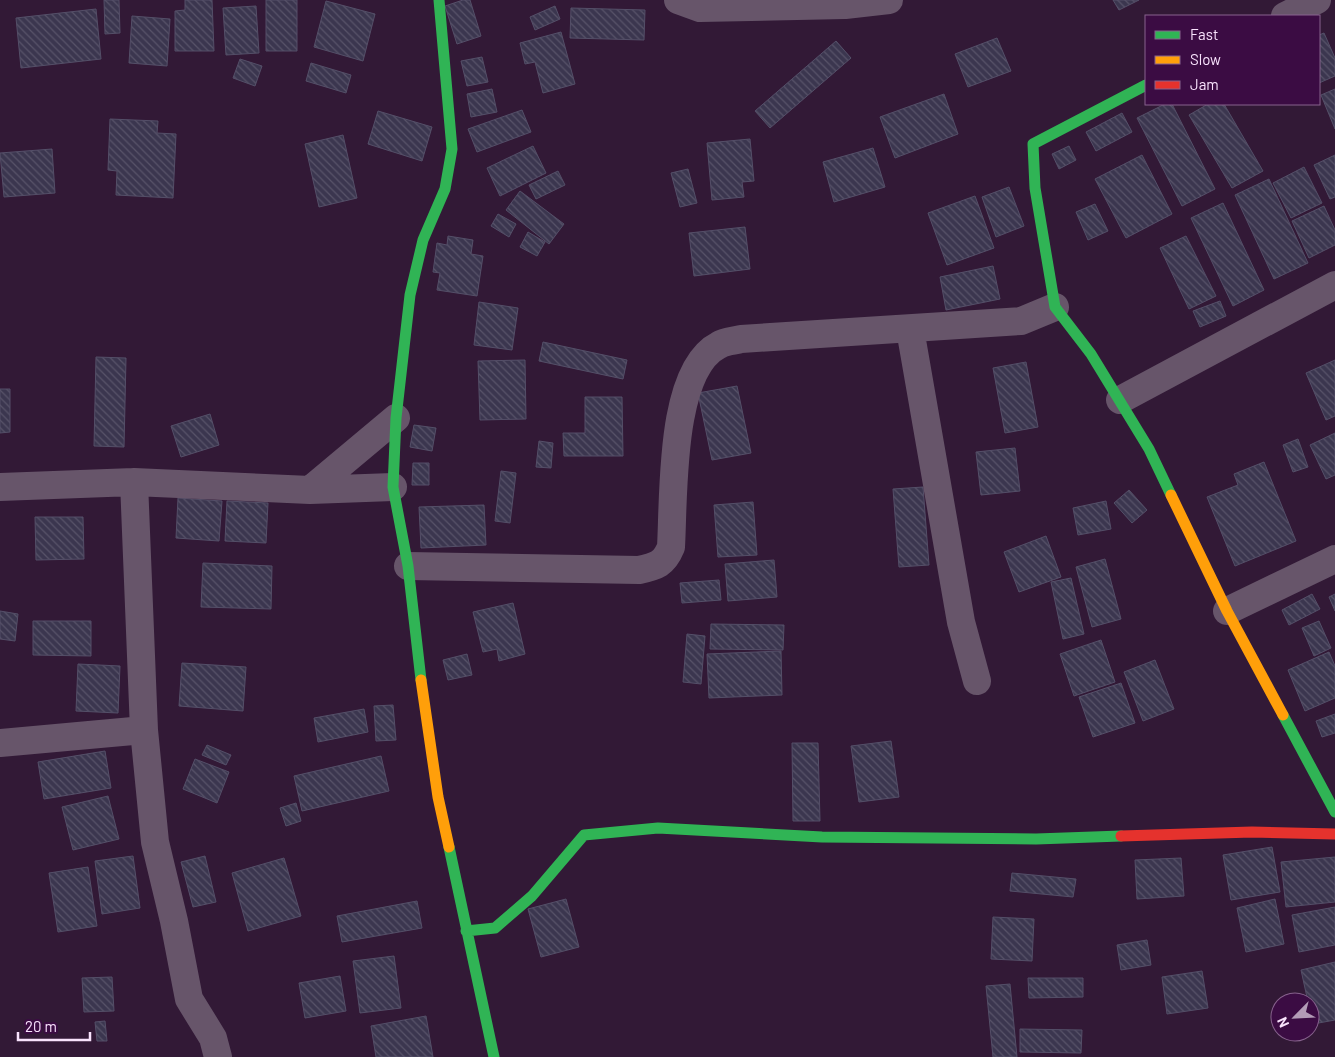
<svg xmlns="http://www.w3.org/2000/svg" width="1335" height="1057" viewBox="0 0 1335 1057" font-family="Barlow,sans-serif">
	<defs>
		<pattern id="building-back-hatch" width="6" height="6" patternUnits="userSpaceOnUse" patternTransform="scale(1.25)"><rect width="6" height="6" fill="#3b364f"/><path d="M-1 5l2 2M0 0l6 6M5-1l2 2" fill="none" stroke="#585369"/></pattern>
	</defs>
	<rect width="100%" height="100%" fill="#321936"/>
	<path fill="url(#building-back-hatch)" stroke="#544f68" d="M104,0h15l1,33 -15,1z
		M185,0h27l2,51h-39v-40l10,-1z
		M266,0h31v51h-31z
		M463,0h7l11,36 -24,8 -12,-38z
		M1113,0h26l-20,10z
		M326,1l49,13 -12,47 -49,-14z
		M256,6l3,47 -33,2 -3,-47z
		M555,6l5,13 -25,11 -5,-13z
		M571,8l74,2 -1,30 -74,-2z
		M96,9l5,50 -80,9 -5,-50z
		M132,16l38,3 -3,47 -38,-3z
		M561,32l14,52 -32,9 -8,-31 -10,2 -5,-21z
		M1324,33l11,25v18l-16,7v-48z
		M997,38l14,33 -43,16 -13,-33z
		M836,41l15,17 -81,70 -15,-17z
		M482,57l6,25 -21,4 -6,-25z
		M240,59l22,7 -7,20 -22,-8z
		M311,63l40,12 -5,18 -40,-12z
		M492,89l5,23 -26,5 -4,-23z
		M1335,89v40l-14,-34z
		M944,94l14,40 -63,24 -15,-41z
		M1165,104h7l43,85 -33,17 -45,-88z
		M1208,104h16l39,67 -31,17 -43,-73z
		M522,110l9,22 -54,20 -9,-23z
		M378,111l54,16 -10,34 -54,-17z
		M1122,113l10,19 -36,19 -10,-19z
		M110,119l48,2 -1,12 19,1 -3,64 -57,-3 1,-24 -9,-1z
		M343,135l14,63 -38,9 -14,-63z
		M750,139l4,42 -12,1 2,15 -32,3 -5,-57z
		M533,146l13,27 -46,23 -13,-28z
		M1069,146l7,14 -17,9 -7,-15z
		M873,148l12,39 -51,15 -11,-40z
		M52,149l3,44 -51,4 -4,-44z
		M1142,155l30,59 -46,24 -31,-59z
		M1335,155v42l-5,2 -16,-34z
		M1304,167l18,36 -31,15 -18,-35z
		M688,169l9,34 -17,4 -9,-34z
		M558,171l7,14 -29,14 -7,-14z
		M1269,179l39,84 -34,16 -39,-84z
		M1009,187l15,39 -28,11 -14,-40z
		M520,191l44,33 -15,20 -43,-34z
		M975,196l19,52 -47,17 -19,-52z
		M1223,203l41,87 -31,16 -42,-88z
		M1095,204l13,27 -20,9 -12,-28z
		M1324,206l11,24v15l-26,13 -17,-37z
		M498,214l18,10 -7,13 -18,-11z
		M745,227l5,42 -56,7 -5,-43z
		M528,232l17,10 -8,14 -17,-9z
		M448,236l25,4 -2,14 12,2 -6,40 -40,-6 3,-17 -7,-1 4,-29 10,2z
		M1186,236l30,60 -27,13 -29,-61z
		M993,266l7,33 -54,11 -6,-33z
		M1220,301l6,15 -26,11 -7,-16z
		M479,302l39,6 -6,42 -38,-5z
		M543,342l84,18 -4,19 -84,-18z
		M96,357l30,1 -2,89 -30,-1z
		M525,360l1,59 -46,1 -2,-59z
		M1335,360v56l-9,4 -20,-47z
		M1026,362l12,65 -33,6 -12,-65z
		M737,386l14,67 -39,7 -14,-67z
		M0,389h10v43l-10,1z
		M585,397h37l1,59h-59l-1,-23h22z
		M210,414l9,31 -38,12 -10,-31z
		M414,425l22,3 -4,23 -22,-4z
		M1335,433v42l-9,4 -16,-34z
		M1298,439l10,28 -15,5 -10,-27z
		M539,441l14,2 -2,25 -15,-1z
		M1015,448l5,43 -39,4 -5,-43z
		M1264,462l32,79 -61,25 -28,-69 31,-12 -4,-11z
		M413,463h16v22h-17z
		M501,471l15,2 -6,50 -15,-2z
		M923,487l6,78 -30,2 -6,-78z
		M1129,490l18,20 -15,13 -18,-20z
		M178,498l44,3 -3,40 -43,-3z
		M227,501l41,2 -2,40 -41,-2z
		M1106,501l5,28 -33,6 -5,-27z
		M753,502l4,53 -39,2 -4,-52z
		M484,505l2,40 -65,3 -2,-41z
		M35,517h48l1,42 -48,1z
		M1046,536l15,41 -42,15 -15,-40z
		M1105,559l16,60 -29,8 -16,-60z
		M774,560l3,37 -49,4 -3,-37z
		M203,563l69,3 -1,43 -70,-2z
		M1071,578l13,56 -21,5 -12,-57z
		M719,580l2,20 -39,3 -2,-20z
		M1312,594l8,15 -31,16 -7,-15z
		M1335,594v17l-6,-14z
		M513,603l12,51 -26,7 -2,-12 -14,3 -10,-40z
		M0,611l18,3 -3,27 -15,-2z
		M33,621h58v35l-58,-1z
		M1319,621l12,27 -17,8 -12,-28z
		M711,624l73,1 -1,25 -73,-1z
		M687,634l18,2 -4,48 -18,-2z
		M1101,640l14,42 -41,14 -14,-42z
		M781,651l1,44 -73,3 -2,-44z
		M1329,652l6,14v32l-30,13 -17,-41z
		M467,654l5,21 -24,5 -5,-20z
		M1155,660l19,49 -31,12 -19,-49z
		M182,663l64,4 -3,44 -64,-5z
		M78,664l42,2 -2,47 -42,-2z
		M1121,683l14,40 -42,14 -14,-40z
		M393,705l3,35 -20,1 -2,-35z
		M364,709l4,23 -50,10 -4,-24z
		M1335,714v19l-13,4 -6,-16z
		M891,741l8,56 -40,5 -8,-56z
		M792,743h26l2,78h-27z
		M207,745l24,10 -5,10 -24,-10z
		M105,751l6,37 -67,11 -6,-37z
		M381,756l8,35 -87,20 -8,-35z
		M195,759l34,13 -12,31 -34,-14z
		M108,796l11,43 -46,11 -11,-43z
		M296,803l5,18 -15,5 -6,-18z
		M1272,847l8,45 -49,8 -8,-45z
		M133,856l7,52 -38,6 -7,-53z
		M205,856l11,46 -23,5 -12,-45z
		M1335,857v45l-49,5 -5,-45z
		M284,858l17,58 -53,15 -16,-58z
		M1181,858l3,38 -47,3 -2,-39z
		M88,867l9,59 -39,6 -9,-59z
		M1012,873l64,6 -3,18 -63,-6z
		M566,899l13,48 -38,10 -13,-48z
		M1275,899l9,45 -38,8 -9,-44z
		M417,901l5,27 -80,14 -5,-26z
		M1335,907v38l-36,7 -7,-37z
		M993,917l41,2 -2,42 -41,-2z
		M1147,940l4,25 -30,5 -4,-25z
		M394,956l7,52 -41,5 -7,-52z
		M1335,962v58l-22,4 -3,-22h-2l-7,-32z
		M1202,971l6,37 -41,6 -5,-37z
		M340,976l6,35 -41,7 -6,-35z
		M112,977l2,34 -30,1 -2,-34z
		M1028,978h55v19l-54,1z
		M1010,984l7,73h-24l-7,-71z
		M426,1016l7,41h-57l-5,-31z
		M105,1021l2,20h-10l-2,-19z
		M1020,1029l62,1 -1,23 -61,-1z"/>
	<g fill="none" stroke-linecap="round" stroke-linejoin="round">
		<path stroke="#67556a" stroke-width="28" d="M678,0l22,8 145,-3 44,-5
			M1285,16l32,-16
			M910,329l51,293 16,59
			M1120,400l215,-115
			M134,482l10,248 11,112 19,79 15,78 24,39 5,19
			M0,487l134,-5 176,8 83,-3
			M310,490l86,-72
			M408,566l231,4c18,-4 25,-6 32,-23 3,-50 -2,-177 48,-202 6,-4 15,-4 22,-6l280,-18 34,-14
			M1227,611l108,-52
			M0,743l144,-13"/>
		<path stroke="#30b455" stroke-width="11" d="M1146,85l-113,59 2,44 20,119 36,47 58,95 22,46
			M421,680l-13,-114 -15,-79 3,-69 14,-123 13,-55 22,-51 7,-40 -13,-149
			M1283,715l52,97
			M449,847l45,210
			M466,931l29,-3 37,-32 52,-61 74,-7 164,9 214,2 85,-3"/>
		<path stroke="#ff9f0a" stroke-width="11" d="M1171,495l56,116 56,104
			M421,680l17,117 11,50"/>
		<path stroke="#e5322d" stroke-width="11" d="M1121,836l131,-4 83,2"/>
	</g>
	<rect x="1145" y="15" width="175" height="90" fill="#3b0c43" stroke="#87628d"/>
	<rect x="1155" y="31" width="25" height="8" fill="#30b455" stroke="#87628d"/>
	<text x="1190" y="40" font-size="15" fill="#f9e3fd">Fast</text>
	<rect x="1155" y="56" width="25" height="8" fill="#ff9f0a" stroke="#87628d"/>
	<text x="1190" y="65" font-size="15" fill="#f9e3fd">Slow</text>
	<rect x="1155" y="81" width="25" height="8" fill="#e5322d" stroke="#87628d"/>
	<text x="1190" y="90" font-size="15" fill="#f9e3fd">Jam</text>
	<g transform="translate(1295 1017) rotate(246)"><circle r="24" fill="#3b0c43" stroke="#87628d"/>
	<path d="M0-4L9 19L0 12L-9 19Z" fill="#b39cb7"/>
	<text y="-8" font-size="14" font-weight="bold" text-anchor="middle" fill="#f9e3fd">N</text>
	</g>
	<path d="M18 1032v8h72v-8" fill="none" stroke="#f9e3fd" stroke-width="2.5"/>
	<text x="25" y="1032" font-size="15" fill="#f9e3fd" stroke="#3b0c43" stroke-width="4" paint-order="stroke">20 m</text>
</svg>
